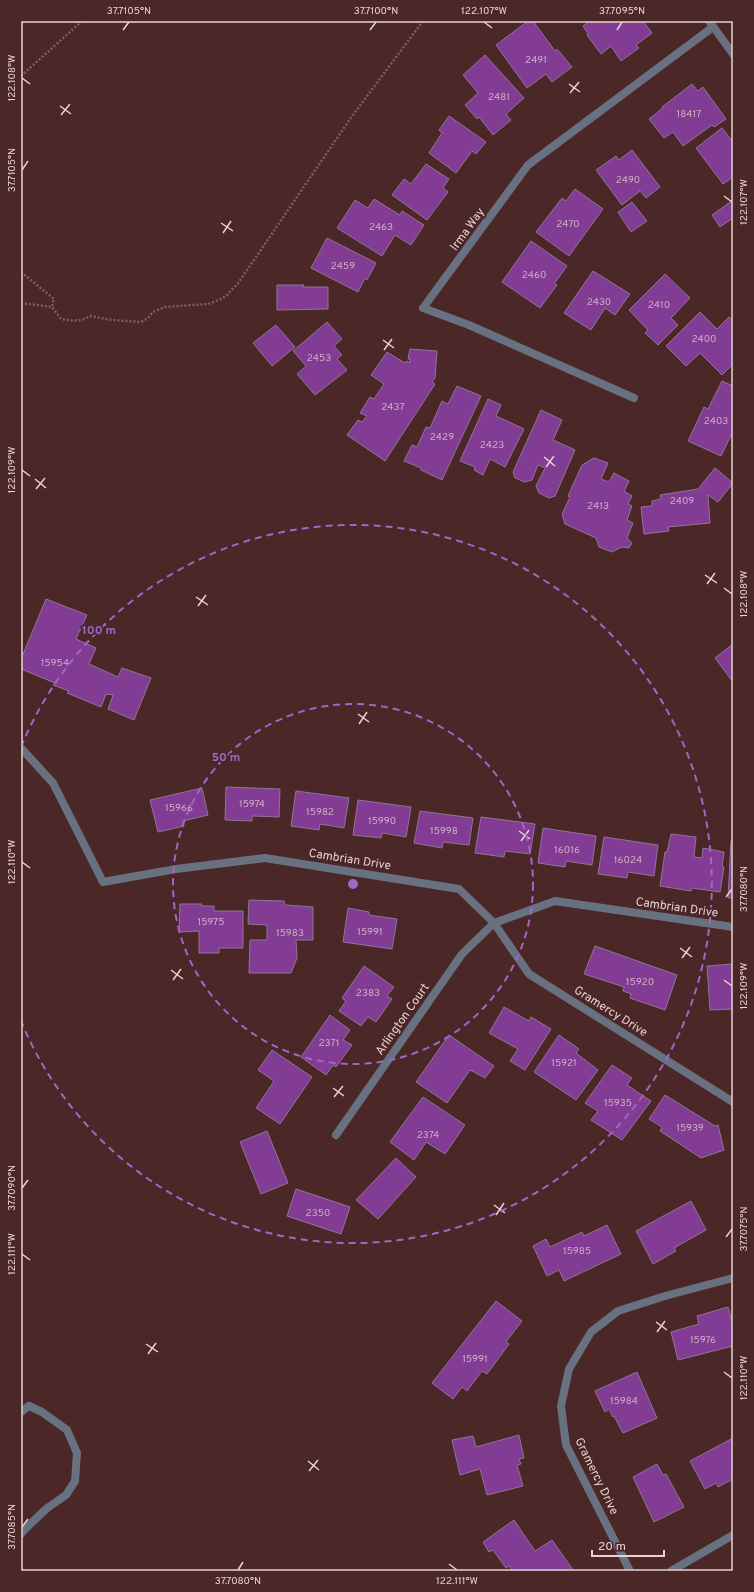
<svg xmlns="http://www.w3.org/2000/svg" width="754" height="1592" viewBox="0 0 754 1592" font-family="Overpass,sans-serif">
	<rect width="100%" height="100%" fill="#4b2728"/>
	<path fill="#823c94" stroke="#8e7695" d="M528,21h5l22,30 2,-2 15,18 -20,15 -6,-8 -19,14 -31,-43z
		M590,21h53l9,12 -16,12 3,3 -18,13 -10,-15 -10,8 -14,-19 1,-1 -5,-8z
		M485,55l39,43 -18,16 5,6 -18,15 -14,-18 -2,2 -12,-14 13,-12 -15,-18z
		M692,84l6,7 5,-4 23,32 -12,8 -2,-2 -29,21 -10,-14 -9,6 -15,-19 14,-11 -1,-1z
		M449,116l37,26 -10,12 -4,-3 -16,22 -27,-20 13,-20 -3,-3z
		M722,128l11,14v35l-10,7 -27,-36z
		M632,150l28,37 -14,11 -6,-7 -18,14 -26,-35 20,-14 3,4z
		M426,164l23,15 -6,9 5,4 -21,28 -35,-25 12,-16 7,5z
		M575,189l28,20 -34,47 -33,-24 26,-34 4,3z
		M374,199l26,16 2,-4 22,14 -13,20 -16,-10 -13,21 -45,-28 18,-28 13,8z
		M733,200v18l-13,9 -8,-12z
		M632,202l15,19 -16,11 -13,-20z
		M327,238l49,25 -9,17 -2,-2 -7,14 -47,-24z
		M531,241l36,25 -13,18 3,1 -17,23 -38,-26z
		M593,271l37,23 -15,21 -10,-7 -14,22 -27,-17z
		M665,274l25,24 -19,20 7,7 -20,20 -13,-12 3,-3 -19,-20z
		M277,285h27l-1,2h25v22l-51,1z
		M700,312l17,17 12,-12 4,4v43l-11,11 -22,-22 -14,13 -20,-20z
		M327,322l15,17 -8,7 8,9 -5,4 10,11 -32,25 -18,-21 9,-8 -13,-15z
		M276,325l19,22 -23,19 -19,-23z
		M410,349l27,2 -2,27 -3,4 3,2 -50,77 -38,-26 11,-15 4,2 5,-6 -7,-3 10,-16 4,2 10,-15 -13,-9 16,-23 18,11 2,-2 3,2v-4h-2z
		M722,381l11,5v45l-12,25 -33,-15 16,-34 4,2z
		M457,386l24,10 -39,84 -21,-10v-2l-17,-7 8,-16 5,2 9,-20 4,1 12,-27 6,3z
		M488,399l13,6 -5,11 28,13 -19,38 -15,-8 -7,16 -9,-5 1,-3 -15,-6z
		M541,410l21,10 -9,20 22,10 -20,46 -6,2 -10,-5 -3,-7 9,-18 -7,-3 -6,15 -7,2 -10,-4 -2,-6z
		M594,458l14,5 -7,16 8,3 5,-9 15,8 -5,10 8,5 -4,8 4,2 -5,14 6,3 -6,15 5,5 -3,5 -7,-1 -10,5 -13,-5 -3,-9 -31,-14 -3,-10 8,-17 -2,-1 14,-31z
		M715,468l18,15 -15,19 -10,-7 2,28 -42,4 1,4 -25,3 -3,-27 11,-1v-5l9,-2 -1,-4 38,-6z
		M46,599l41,16 -11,24 20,9 -7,16 29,13 4,-9 29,10 -17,42 -26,-11 5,-14 -7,-1 -5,13 -34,-14 2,-2 -16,-6 2,-2 -34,-14v-10z
		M733,644v38l-18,-24z
		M226,787l54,2 -1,28 -27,-1v5l-27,-1z
		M202,788l6,27 -25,6 1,5 -26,6 -8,-32z
		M296,791l53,7 -5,30 -24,-4 -1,6 -28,-4z
		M358,800l53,7 -5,30 -24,-4 -1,5 -28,-3z
		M420,811l53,7 -4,27 -26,-3 -1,6 -28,-5z
		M481,817l54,7 -5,30 -25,-3 -1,6 -29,-4z
		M543,828l53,8 -4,29 -26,-4 -1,6 -27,-4z
		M671,834l25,3 -2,20 8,1 1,-10 21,4 -2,15h2l-4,25 -28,-4 -1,3 -31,-5 5,-34h2z
		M604,837l54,8 -4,31 -26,-4 -1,6 -29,-4z
		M731,841h2v57h-5z
		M249,900l35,1 1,4 28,2v33h-17l1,18 -6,15h-42l1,-33h17v-15l-19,-1z
		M180,904h22l-1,2h13v5h29v37h-24v5h-20v-22l-20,1z
		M348,908l21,4v3l28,4 -5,30 -49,-7z
		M595,946l82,29 -12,35 -35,-12 1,-4 -8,-3 1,-4 -40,-13z
		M733,964v45l-23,1 -3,-44z
		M364,966l30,21 -7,9 5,3 -16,23 -8,-5 -7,9 -22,-15 7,-10 -4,-3z
		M504,1007l25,14 2,-4 20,12 -26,41 -15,-9 8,-12 -29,-16z
		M330,1015l20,15 -7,10 9,5 -16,22 -3,-2 -7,10 -25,-18z
		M449,1035l45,31 -9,12 -15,-8 -23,33 -31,-21z
		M559,1035l20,14 -3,4 22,17 -22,30 -42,-28z
		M272,1050l40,27 -32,47 -24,-16 18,-27 -16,-11z
		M612,1065l20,13 -5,7 24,16 -29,39 -31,-20 7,-9 -13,-8z
		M665,1095l50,31 3,-1 6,25 -23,8 -41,-27 2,-4 -13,-8z
		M423,1097l42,28 -20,29 -19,-12 -12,18 -24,-18z
		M267,1131l21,52 -27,11 -21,-52z
		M396,1158l20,19 -38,42 -22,-19z
		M296,1189l54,18 -9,27 -54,-18z
		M691,1201l15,29 -32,18 2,3 -23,13 -17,-33z
		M607,1225l14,29 -57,27 -5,-11 -12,6 -14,-30 13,-7 4,8 32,-15 2,4z
		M496,1301l26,20 -16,21 3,2 -22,30 -5,-3 -15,20 -5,-4 -9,12 -21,-16z
		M728,1307l5,19v20l-55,14 -7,-28 28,-8 -2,-8z
		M637,1372l20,46 -34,15 -9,-17 -1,1 -4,-8 -4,3 -10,-21z
		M519,1435l5,23 -5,1 2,5 -4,1 6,21 -36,9 -7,-26 -20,6 -8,-35 21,-4 3,11z
		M733,1438v41l-15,8 -2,-4 -11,6 -15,-28z
		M657,1464l6,11 3,-1 18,33 -30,15 -21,-45z
		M514,1520l21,31 17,-11 21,30 -2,1h-58l-4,-5 -3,2 -13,-18 -4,2 -6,-10z"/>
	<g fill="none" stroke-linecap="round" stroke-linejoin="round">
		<path stroke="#7e5e5e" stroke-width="2.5" stroke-dasharray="2 2" stroke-linecap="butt" d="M21,76l61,-55
			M21,272l33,27 -2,8
			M21,303l31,4 9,12c11,2 20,3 29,-3l22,4 29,2 7,-4 5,-6 12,-5 43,-3 11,-4 7,-4 13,-14 111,-163 73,-98"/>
		<path stroke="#68717f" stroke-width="8" d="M21,1412l8,-6"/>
		<path stroke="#68717f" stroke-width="8" d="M634,398l-165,-73 -46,-17 105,-143 185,-138
			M21,748l32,35 50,99 73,-13 89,-11 194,31 35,34 61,-22 178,26
			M336,1135l126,-181 32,-31 35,51 204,128
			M21,1534l2,-3 23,-22 20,-14 9,-14 2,-28 -10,-23 -25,-18 -13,-6
			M630,1571l-64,-126 -5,-39 8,-37 22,-37 27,-21 47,-15 68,-18
			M671,1571l62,-36"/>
		<path stroke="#68717f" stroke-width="8" d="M709,21l24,33"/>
	</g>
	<path fill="none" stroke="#ead2d2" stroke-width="1.5" d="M484,22l8,6M123,30l6,-8M370,30l6,-8M617,30l5,-8M22,78l8,6M569,84l11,8M570,93l9,-11M60,106l11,8M61,115l9,-11M22,170l6,-9M724,196l8,6M221,223l12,8M223,233l8,-12M383,340l11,8M384,350l8,-11M544,457l11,9M546,467l8,-11M22,470l8,6M35,479l11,9M36,489l9,-11M705,575l12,8M707,584l8,-11M724,588l8,6M196,597l12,8M198,606l8,-11M358,714l11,8M359,724l8,-12M519,831l11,8M521,841l8,-11M22,862l8,6M726,897l6,-8M680,948l12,9M682,958l8,-11M171,970l12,9M173,980l8,-11M724,980l8,6M333,1088l11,8M334,1097l9,-11M22,1188l6,-8M494,1205l11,8M496,1215l8,-12M726,1237l6,-8M22,1254l8,6M656,1322l11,8M657,1332l8,-11M146,1344l12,8M148,1354l8,-11M724,1372l8,6M308,1461l11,9M309,1471l9,-11M22,1527l6,-8M449,1564l8,6M238,1570l5,-8"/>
	<g fill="none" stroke="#a266c6" stroke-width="2" stroke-dasharray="7 5">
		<circle cx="353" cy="884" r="180"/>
		<path d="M21 747A359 359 0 1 1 21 1021"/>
	</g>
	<g text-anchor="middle" stroke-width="4" stroke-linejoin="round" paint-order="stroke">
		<g font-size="10" fill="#d0acc2">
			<text x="536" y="63">2491</text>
			<text x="499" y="100">2481</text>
			<text x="689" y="117">18417</text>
			<text x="628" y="183">2490</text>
			<text x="568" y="227">2470</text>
			<text x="381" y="230">2463</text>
			<text x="343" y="269">2459</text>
			<text x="534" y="278">2460</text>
			<text x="599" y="305">2430</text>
			<text x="659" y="308">2410</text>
			<text x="704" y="342">2400</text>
			<text x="319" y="361">2453</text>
			<text x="393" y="410">2437</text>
			<text x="716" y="424">2403</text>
			<text x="442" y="440">2429</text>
			<text x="492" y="448">2423</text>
			<text x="682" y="504">2409</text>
			<text x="598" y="509">2413</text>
			<text x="55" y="666">15954</text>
			<text x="252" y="807">15974</text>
			<text x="179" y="811">15966</text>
			<text x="320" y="815">15982</text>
			<text x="382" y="824">15990</text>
			<text x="444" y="834">15998</text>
			<text x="567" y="853">16016</text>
			<text x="628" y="863">16024</text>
			<text x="211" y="925">15975</text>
			<text x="370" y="935">15991</text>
			<text x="290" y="936">15983</text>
			<text x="640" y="985">15920</text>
			<text x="368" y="996">2383</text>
			<text x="329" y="1046">2371</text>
			<text x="564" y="1066">15921</text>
			<text x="618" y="1106">15935</text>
			<text x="690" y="1131">15939</text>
			<text x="428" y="1138">2374</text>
			<text x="318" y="1216">2350</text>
			<text x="577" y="1254">15985</text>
			<text x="703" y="1343">15976</text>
			<text x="475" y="1362">15991</text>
			<text x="624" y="1404">15984</text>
		</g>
		<g font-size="12" fill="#ead2d2" stroke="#4b2728">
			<text transform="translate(467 229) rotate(-54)" y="4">Irma Way</text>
			<text transform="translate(350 859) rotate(9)" y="4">Cambrian Drive</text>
			<text transform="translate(677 907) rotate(8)" y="4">Cambrian Drive</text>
			<text transform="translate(611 1011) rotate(32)" y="4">Gramercy Drive</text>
			<text transform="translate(402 1019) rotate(-55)" y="4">Arlington Court</text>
			<text transform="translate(597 1476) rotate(64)" y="4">Gramercy Drive</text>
		</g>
	</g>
	<circle cx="353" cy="884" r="6" fill="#a266c6" stroke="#4b2728" stroke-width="2"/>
	<g font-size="12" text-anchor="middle" font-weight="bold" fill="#a266c6" stroke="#4b2728" stroke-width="4" stroke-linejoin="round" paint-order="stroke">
		<text x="99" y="634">100 m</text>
		<text x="226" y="761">50 m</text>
	</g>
	<rect width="754" height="1592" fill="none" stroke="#4b2728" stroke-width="44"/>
	<path d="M592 1550v6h72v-6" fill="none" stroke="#ead2d2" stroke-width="2"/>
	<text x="598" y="1550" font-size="12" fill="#ead2d2" stroke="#4b2728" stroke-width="3" paint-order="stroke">20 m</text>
	<rect x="22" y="22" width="710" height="1548" fill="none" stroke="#ead2d2" stroke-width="1.5"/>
	<g font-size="10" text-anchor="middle" fill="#ead2d2">
		<text x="129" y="14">37.7105°N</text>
		<text x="376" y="14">37.7100°N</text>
		<text x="484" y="14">122.107°W</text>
		<text x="622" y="14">37.7095°N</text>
		<text transform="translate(11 78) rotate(-90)" y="4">122.108°W</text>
		<text transform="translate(11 170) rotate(-90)" y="4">37.7105°N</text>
		<text transform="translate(743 202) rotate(-90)" y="4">122.107°W</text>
		<text transform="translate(11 470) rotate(-90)" y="4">122.109°W</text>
		<text transform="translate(743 594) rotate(-90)" y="4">122.108°W</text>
		<text transform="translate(11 862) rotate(-90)" y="4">122.110°W</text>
		<text transform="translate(743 889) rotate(-90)" y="4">37.7080°N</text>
		<text transform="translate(743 986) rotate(-90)" y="4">122.109°W</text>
		<text transform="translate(11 1188) rotate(-90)" y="4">37.7090°N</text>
		<text transform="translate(743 1229) rotate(-90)" y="4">37.7075°N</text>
		<text transform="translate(11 1254) rotate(-90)" y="4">122.111°W</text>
		<text transform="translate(743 1378) rotate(-90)" y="4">122.110°W</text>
		<text transform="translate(11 1527) rotate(-90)" y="4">37.7085°N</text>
		<text x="238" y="1584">37.7080°N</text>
		<text x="457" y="1584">122.111°W</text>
	</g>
</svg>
